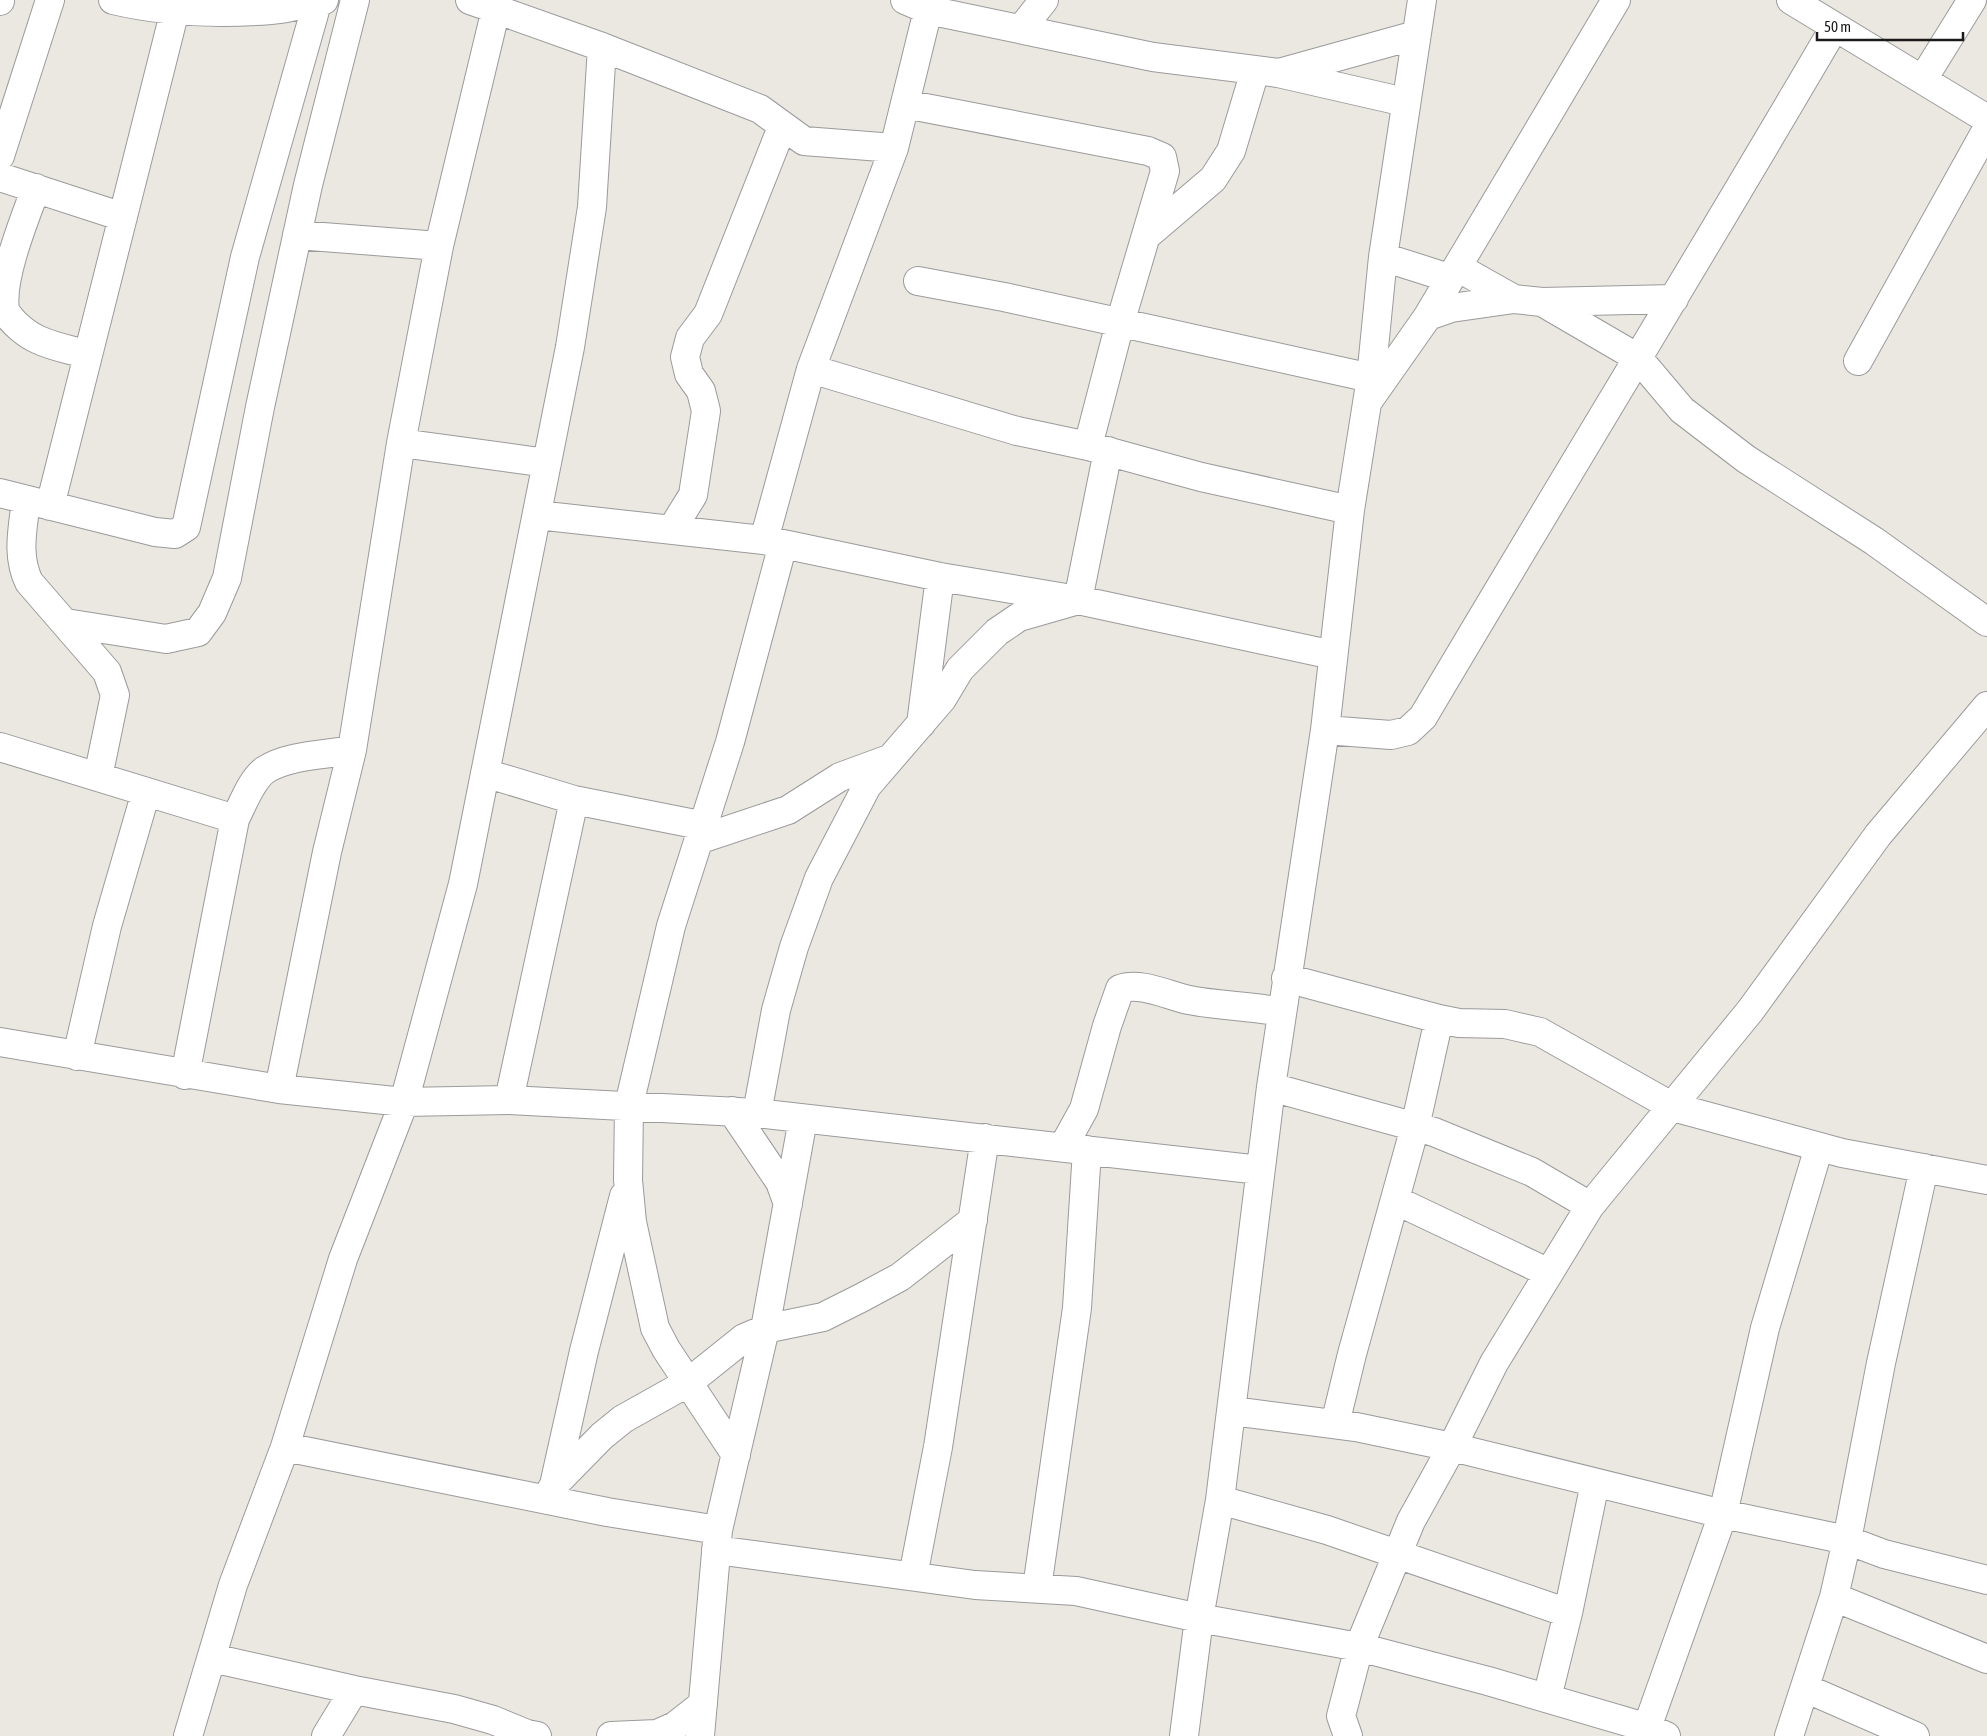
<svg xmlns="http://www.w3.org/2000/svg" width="1987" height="1736" viewBox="0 0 1987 1736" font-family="'Asap Condensed',sans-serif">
	<rect width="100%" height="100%" fill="#ebe7e1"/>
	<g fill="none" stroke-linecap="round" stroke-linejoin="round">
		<defs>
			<path id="minor" d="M113,0c51,12 106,14 158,10 17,-1 35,-7 53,-10
				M470,0l132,47 158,62 44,32 90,7 34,-138
				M905,0l23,10 225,47 125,16 127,29
				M1791,0l196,119
				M0,1v-1
				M1021,29l23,-29
				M1279,73l137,-38
				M1923,79l49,-79
				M905,104l243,47 14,6 3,14 -45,152 -32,123
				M0,156l50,-156
				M0,177l123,40
				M36,188c-11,30 -36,90 -31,122 6,12 22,25 34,30 15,7 33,10 49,15
				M297,235l142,11
				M1146,236l67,-57 18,-28 24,-80
				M1383,257l66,21
				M1457,267l57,32
				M918,281l86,16 367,81
				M1542,302l96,56 44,52 64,49 128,82 113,81
				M1428,316l23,-8 63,-9 28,3 132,-3
				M1858,361l129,-232
				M811,369l206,62 71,15 113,31 149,33
				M1369,400l59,-84 188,-316
				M401,443l146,20
				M0,493l155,39 20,2 11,-7 59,-270 73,-257
				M26,500c-3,28 -10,55 3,82l78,90 8,23 -17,82
				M50,506l125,-496
				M537,515l227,25 176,37 138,23 255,55
				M672,529l21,-34 13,-84 -5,-20 -12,-17 -4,-17 5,-19 18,-24 74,-187
				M764,540l47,-171 83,-221
				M66,623l100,16 32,-7 14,-19 15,-35 33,-171 48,-222 47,-185
				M921,724l19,-147
				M1325,730l66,5 17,-4 15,-14c136,-230 276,-458 411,-689
				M0,747l235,72
				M485,773l89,27 131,26
				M701,839l87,-29 52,-33 49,-18
				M1286,978l153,41 20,4 46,1 35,8 133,75 169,46 145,27
				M0,1042l279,47 125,13 105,-2 248,13 503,57
				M77,1056l30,-130 39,-134
				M185,1075l50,-256c8,-15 16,-39 30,-49 23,-15 60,-15 87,-20
				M1271,1087l163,45 98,40 58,34
				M279,1089l48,-237 25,-102 49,-307 38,-197 57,-237
				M509,1100l65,-300
				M732,1111l48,71 8,22
				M757,1113l19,-103 18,-63 25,-69 48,-92 75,-87 18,-30 37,-37 22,-15 59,-17 30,-149
				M1063,1147l21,-38 23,-83 13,-37c20,-8 49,7 69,11 31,6 62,6 93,12
				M1395,1200l154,73
				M1232,1411l124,16 96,20 271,67 124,26 37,14 103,26
				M1335,1424l17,-70 63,-227 24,-108
				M285,1447l322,65 111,18
				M736,1455l-70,-106 -11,-21 -23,-106 -4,-42 1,-75 42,-179 59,-184 53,-198
				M554,1485l30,-134 40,-155
				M546,1499l8,-14 48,-49 21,-17 66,-37 55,-44 21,-9 58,-12 38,-19 39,-21 73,-57
				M1220,1500l107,30 241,83
				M716,1550l259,35 101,6 123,27 160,29 129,34 160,47 18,8
				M913,1576l25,-129 47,-309
				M1037,1588l40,-280 10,-158
				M1834,1597l153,62
				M212,1658l142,32 100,19 39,11 34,14 10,2
				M1805,1688l110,48
				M1547,1698l21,-85 27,-130
				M188,1736l45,-151 52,-138 58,-188 61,-157 59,-218 107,-537 22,-140 10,-160
				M326,1736l28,-46
				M611,1736l46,-2 18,-8 28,-22
				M700,1736l18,-206 47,-201 38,-210
				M1184,1736l15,-118 21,-118 51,-413 54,-357 25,-220 21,-132 12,-121 39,-257
				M1348,1736l-7,-20 18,-69 52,-126 41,-74 42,-84 96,-157 160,-195 128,-176 109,-129
				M1644,1736l79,-222 42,-186 54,-181
				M1789,1736l45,-139 13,-57 34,-177 43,-195"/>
		</defs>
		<use href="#minor" stroke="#9b9b9b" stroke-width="30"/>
		<use href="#minor" stroke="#fff" stroke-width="28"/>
	</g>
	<path d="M1817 32v8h146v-8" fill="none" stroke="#1a1a1a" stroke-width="2.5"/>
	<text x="1824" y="32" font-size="15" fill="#1a1a1a" stroke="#ffffff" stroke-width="4" paint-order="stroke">50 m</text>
</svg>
